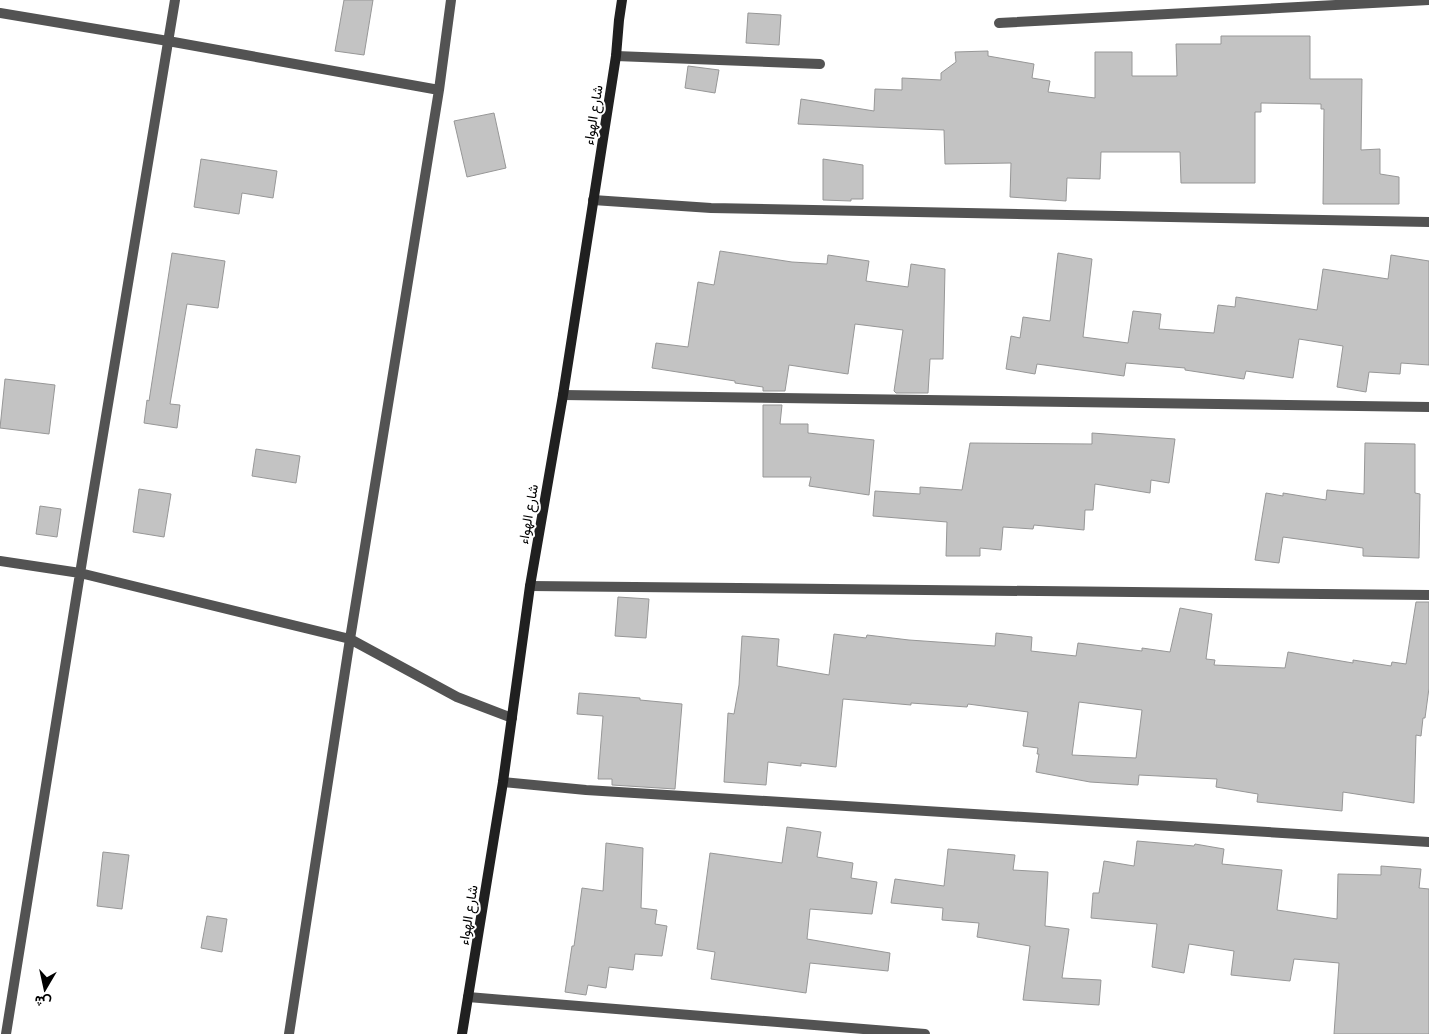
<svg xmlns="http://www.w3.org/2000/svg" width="1429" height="1034" viewBox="0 0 1429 1034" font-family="'Titillium Web',Vazirmatn,sans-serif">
	<rect width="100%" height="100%" fill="#fff"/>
	<path fill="#c3c3c3" stroke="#979797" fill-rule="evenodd" d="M344,0h29l-9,55 -29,-4z
		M748,13l33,2 -2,30 -33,-2z
		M1221,36h89v43h52l-1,71 19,-1v25l19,3v27h-76l1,-95h-3v-5l-60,-1v9h-6v71h-74l-1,-31h-79l-1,27 -33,-1 -1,23 -56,-4 1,-34 -66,1 -1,-34 -146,-6 3,-25 73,12 1,-22 27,1v-12l39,2v-7l15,-11 -1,-10 33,-1v5l46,8 -2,14 18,3 -2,11 47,6v-46h37v24h45l-1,-32h45z
		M688,66l31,4 -4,23 -30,-5z
		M494,113l12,55 -39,9 -13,-56z
		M201,159l76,12 -4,27 -31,-5 -3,21 -45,-7z
		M823,159l40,6v34h-12v2l-28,-1z
		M720,251l72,11 35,2 1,-9 41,6 -3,20 42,6 3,-23 34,5 -2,90h-13l-2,34h-32l-2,-2 9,-61 -48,-6 -7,50 -59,-9 -4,26h-22v-4l-28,-4v-2l-83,-13 4,-25 32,4 10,-65 16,3z
		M172,253l53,8 -7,47 -31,-4 -17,100 10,1 -3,23 -33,-5 3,-23 2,1z
		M1058,253l34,6 -9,78 45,6 5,-32 28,3 -2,15 55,4 4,-28 17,2 1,-10 81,13 6,-41 65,10 3,-24 38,6v104l-28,-2 -1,11 -31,-2 -3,20 -29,-5 6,-41 -44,-7 -6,39 -47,-7 -2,8 -59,-9v-2l-59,-5 -2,13 -87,-12 -2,10 -29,-5 5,-33 9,2 3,-21 27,4z
		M5,379l50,6 -6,49 -49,-6z
		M763,405h19l-2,19h28v9l66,7 -5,55 -60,-9 2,-9h-48z
		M1092,433l83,6 -6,44 -18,-3 -1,13 -55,-9 -2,26h-8l-1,20 -50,-5 -1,4 -30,-2 -2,23 -21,-2v8h-34l1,-34 -74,-6 2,-25 45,3v-7l42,3 8,-47 122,1z
		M1365,443l50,1v49l5,1 -1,64 -56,-2v-8l-80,-11 -4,26 -24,-3 11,-67 17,3v-3l43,7 1,-10 37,4z
		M256,449l44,7 -4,27 -44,-7z
		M139,489l32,5 -7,43 -31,-5z
		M40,506l21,3 -4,28 -21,-3z
		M618,597l31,2 -3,39 -31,-2z
		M1416,602h13v86l-4,30h-2l-2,18 -5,-1 -2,68 -71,-11 -1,19 -85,-9 1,-8 -42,-7 1,-8 -78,-4 -1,10 -48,-3 -54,-10 3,-18h-2l1,-6 -15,-2 5,-34 -60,-8 -1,3 -56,-4v2l-68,-6 -7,68 -35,-4v3l-33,-4 -2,23 -42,-3 4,-69 6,1 5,-29 3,-49 37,3 -2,27 52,9 5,-41 32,4 1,-3 42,5 86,6 1,-13 36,4 -1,14 45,5 2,-13 64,8v-3l28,4 10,-44 32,6 -6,45 9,1 -1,5 71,3 3,-16 65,11v-3l38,6 1,-4 14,2zM1079,702l63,8 -6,48 -64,-3z
		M579,693l61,5v2l42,4 -7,85 -63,-4v-6h-14l5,-63 -26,-2z
		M787,827l34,5 -4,25 36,6 -2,15 26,4 -5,32 -62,-5 -3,30 83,14 -2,18 -78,-8 -4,30 -95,-14 4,-27 -18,-3 13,-96 72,10z
		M1137,841l57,5 1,-2 29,5 -2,15 60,6 -5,40 60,9 1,-45 43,1v-9l40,3 -2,19 10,1v145h-95l5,-71 -45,-4 -4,22 -59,-6 3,-24 -45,-7 -5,29 -32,-6 5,-43 -66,-6 2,-25h6l5,-32 30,5z
		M606,843l37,5 -2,60 16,2 -2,14 12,2 -5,30 -27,-2 -2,16 -24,-3 -3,21 -18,-3 -2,10 -21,-3 7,-46h2l8,-58 21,3z
		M948,849l67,6 -2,15 35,2 -3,54 24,3 -7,49 39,2 -2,25 -76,-5 7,-54 -53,-9 2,-14 -37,-3 1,-12 -52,-5 4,-24 49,7z
		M103,852l26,3 -7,54 -25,-3z
		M207,916l20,3 -5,33 -21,-4z"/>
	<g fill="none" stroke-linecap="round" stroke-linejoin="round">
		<path stroke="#535353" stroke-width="10" d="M0,13l168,28 271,49
			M999,23l430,-23
			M616,56l204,8
			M593,200l118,8 718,14
			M563,395l866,12
			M0,561l80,12 270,66 107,58 55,21
			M530,586l899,9
			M503,782l83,8 843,52
			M468,997l457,37
			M6,1034l77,-479 92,-555
			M289,1034l61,-395 89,-549 12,-90"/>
		<path stroke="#202020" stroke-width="10" d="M462,1034l41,-252 27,-196 33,-191 53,-339 3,-36 3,-20"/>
	</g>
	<g text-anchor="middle" stroke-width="4" stroke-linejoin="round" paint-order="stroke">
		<g font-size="14" fill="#000" stroke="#fff">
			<text transform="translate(593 115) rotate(-81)" y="5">شارع الهواء</text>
			<text transform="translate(528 514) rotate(-80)" y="5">شارع الهواء</text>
			<text transform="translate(468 915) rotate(-81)" y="5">شارع الهواء</text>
		</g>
	</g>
	<g transform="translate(45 989) rotate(189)" stroke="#ffffff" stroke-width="4" paint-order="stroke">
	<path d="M0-4L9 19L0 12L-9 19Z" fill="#000000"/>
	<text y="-8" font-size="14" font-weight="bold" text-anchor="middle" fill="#000000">ش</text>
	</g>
</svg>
